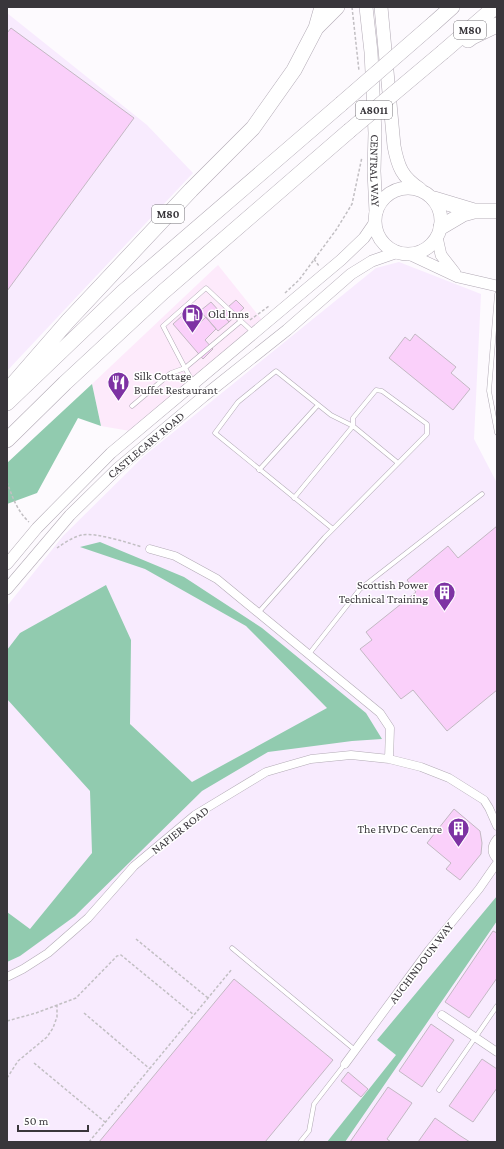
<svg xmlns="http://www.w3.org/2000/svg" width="504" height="1149" viewBox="0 0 504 1149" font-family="'Crimson Pro',serif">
	<rect width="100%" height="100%" fill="#fdfafe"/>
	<path fill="#fdeafb" d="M218,265l44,55 -132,111 -29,-5 -9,-42z"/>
	<path fill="#f8ebfe" d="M7,13l140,112 46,48 -186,198z
		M399,262l82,32 -7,145 23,44v659h-490v-536l56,-70 81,-80 232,-188z"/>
	<path fill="#91cbaf" d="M92,384l9,42 -23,-8 -41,75 -30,11v-41z
		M100,542l84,35 78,51 104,85 16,26 -30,2 -84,11 -66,39 -127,125 -55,40 -13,6v-50l23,17 62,-76 -2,-62 -83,-92v-49l13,-17 86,-48 25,55 -1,84 62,58 135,-74 -81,-82 -101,-57 -65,-22z
		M497,896v25l-152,221h-18l69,-87 -19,-15z"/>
	<path fill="#fad0fa" stroke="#c3b8c3" d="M11,28l123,90 -127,173v-258z
		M236,300l8,8 -15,14 -8,-9z
		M211,302l18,20 -11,9 -18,-20z
		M183,315l11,13 12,-11 10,12 -11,11 8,9 -10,10 -30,-35z
		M415,334l41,33 -5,6 19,16 -17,21 -64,-52 16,-21 5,4z
		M497,526v164l-50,41 -34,-41 -12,9 -41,-50 12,-9 -6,-8 50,-40 -9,-12 41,-34 10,12z
		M454,809l26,22 2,12 -1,11 -21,26 -14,-11 5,-6 -24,-20z
		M493,931l4,2v45l-28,40 -24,-16z
		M234,979l99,81 -68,82h-166z
		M431,1024l23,16 -32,47 -23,-16z
		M482,1059l15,10v19l-24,34 -24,-16z
		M348,1072l20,17 -7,8 -20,-16z
		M388,1087l24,16 -25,36 4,3h-41z
		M435,1118l24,17 11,7h-52z"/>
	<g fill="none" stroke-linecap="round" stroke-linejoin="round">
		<defs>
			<path id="lane" d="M497,294l-8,97 8,42
				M204,396l-10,-12 -9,-16 56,-47 13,12
				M132,406l39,-33 14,-5 -22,-42 43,-38 35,33
				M259,470l59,-65
				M294,498l59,-72 -22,-11 -55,-44 -38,31 -23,31 118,96
				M258,613l67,-76 8,-8 94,-95v-10l-45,-33 -6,-1 -23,28v8l45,37
				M309,654l51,-65 122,-95
				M232,948l123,102
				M439,1090l58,-84
				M300,1142l9,-11 5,-27 31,-40"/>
			<path id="street" d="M150,549l25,7 42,23 163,134 10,15 -1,31
				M497,839c-6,7 -6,14 0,20
				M7,977l16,-8 25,-16 40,-35 46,-52 61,-51 71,-43 45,-13 40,-4 38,4 32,8 28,11 35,22 5,8 8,18
				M442,1015l55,37
				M345,1064l84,-114 50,-61 18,-26"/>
			<path id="secondary" d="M437,237l4,18 14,18
				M409,254l49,23 39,9
				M7,564l30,-36 74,-75 230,-193 23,-22 11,-16
				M7,589l63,-74 48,-47 86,-72 83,-66 64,-56 21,-13 26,-9"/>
			<g id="primary">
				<path id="s1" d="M366,7l5,45 4,81 -1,38 2,41"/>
				<path d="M381,7l13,139c4,21 8,31 26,43"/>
				<circle cx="408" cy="221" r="33"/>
			</g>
			<path id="highway" d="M433,24l19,-17
				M317,27l20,-20
				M468,40l4,-3 25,-12
				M443,52l52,-45
				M434,199l40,12h23
				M441,227l22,-13 11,-3
				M7,391l61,-70 123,-131 62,-62 41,-58 22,-42 6,-21
				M7,403l116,-111 218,-188
				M7,440l58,-57 98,-91 186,-161"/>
		</defs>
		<use href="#lane" stroke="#b2aab5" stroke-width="5"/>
		<use href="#street" stroke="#b2aab5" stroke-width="9"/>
		<use href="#secondary" stroke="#b2aab5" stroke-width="12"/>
		<use href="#primary" stroke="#b2aab5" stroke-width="14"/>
		<use href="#highway" stroke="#b2aab5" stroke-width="16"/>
		<path stroke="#c2bfc3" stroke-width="1.5" stroke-dasharray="3 2" stroke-linecap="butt" d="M352,7l7,64
			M314,259l5,7
			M285,293l14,-13 37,-50 16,-26 10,-47
			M250,320l19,-14
			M7,482c5,14 10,29 22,40
			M57,548c7,-5 16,-11 25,-13 13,-3 47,8 60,12
			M136,939l72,59
			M84,1013l66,56
			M7,1021l29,-8 40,-15 41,-42 4,-1 73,60
			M34,1063l71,59
			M7,1078l11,-17 29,-24 6,-9 4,-11v-13
			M89,1142l143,-173"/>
		<use href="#lane" stroke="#fff" stroke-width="4"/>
		<use href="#street" stroke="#fff" stroke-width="8"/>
		<use href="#secondary" stroke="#fff" stroke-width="11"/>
		<use href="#primary" stroke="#fff" stroke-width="13"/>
		<use href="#highway" stroke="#fff" stroke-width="15"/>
		<defs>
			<path id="highway-bridge" d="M341,104l92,-80
				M349,131l94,-79"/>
		</defs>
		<use href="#highway-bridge" stroke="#b2aab5" stroke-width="16" stroke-linecap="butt"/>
		<use href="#highway-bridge" stroke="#fff" stroke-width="15"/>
	</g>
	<defs>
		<symbol id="fuel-pin" viewBox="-11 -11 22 30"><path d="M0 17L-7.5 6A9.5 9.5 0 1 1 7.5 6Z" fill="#7d32a3" stroke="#fff"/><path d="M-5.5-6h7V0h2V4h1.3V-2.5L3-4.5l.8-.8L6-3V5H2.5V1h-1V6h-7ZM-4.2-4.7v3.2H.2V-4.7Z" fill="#fff"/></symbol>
		<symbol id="restaurant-pin" viewBox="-11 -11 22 30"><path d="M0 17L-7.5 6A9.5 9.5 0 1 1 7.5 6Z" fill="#7d32a3" stroke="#fff"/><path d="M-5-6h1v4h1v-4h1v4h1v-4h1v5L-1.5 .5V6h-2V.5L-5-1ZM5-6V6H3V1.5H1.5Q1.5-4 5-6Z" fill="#fff"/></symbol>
		<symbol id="building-pin" viewBox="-11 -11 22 30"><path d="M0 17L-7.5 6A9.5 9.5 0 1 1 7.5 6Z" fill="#7d32a3" stroke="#fff"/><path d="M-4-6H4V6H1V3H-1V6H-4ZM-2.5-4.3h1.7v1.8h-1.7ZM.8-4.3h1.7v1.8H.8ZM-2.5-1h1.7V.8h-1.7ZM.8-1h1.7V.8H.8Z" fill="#fff"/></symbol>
	</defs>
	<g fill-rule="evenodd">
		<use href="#fuel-pin" x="180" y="302" width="25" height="34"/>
		<use href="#restaurant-pin" x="106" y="370" width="25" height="34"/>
		<use href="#building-pin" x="432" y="580" width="25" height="34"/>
		<use href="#building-pin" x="446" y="816" width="25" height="34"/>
	</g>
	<g text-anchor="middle" stroke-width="3" stroke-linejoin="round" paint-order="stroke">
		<g fill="#fff" stroke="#747276" stroke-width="1">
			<rect x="454" y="21" width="32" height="18" rx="3"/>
			<rect x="356" y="101" width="36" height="18" rx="3"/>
			<rect x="152" y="205" width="32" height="18" rx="3"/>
		</g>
		<g font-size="11" font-weight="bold" fill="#39363b">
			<text x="470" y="34">M80</text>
			<text x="374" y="114">A8011</text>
			<text x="168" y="218">M80</text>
		</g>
		<g font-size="12" fill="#39363b" stroke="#fff">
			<text dy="4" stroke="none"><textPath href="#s1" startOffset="164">CENTRAL WAY</textPath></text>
			<text transform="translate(146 445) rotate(-40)" y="4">CASTLECARY ROAD</text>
			<text transform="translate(180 830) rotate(-38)" y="4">NAPIER ROAD</text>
			<text transform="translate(421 963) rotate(-53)" y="4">AUCHINDOUN WAY</text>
		</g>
		<g font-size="12" fill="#39363b" stroke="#fff" text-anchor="start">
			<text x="208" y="318">Old Inns</text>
			<text x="134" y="380">Silk Cottage<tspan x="134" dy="14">Buffet Restaurant</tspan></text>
			<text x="428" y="589" text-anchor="end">Scottish Power<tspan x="428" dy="14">Technical Training</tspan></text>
			<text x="442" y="833" text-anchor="end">The HVDC Centre</text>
		</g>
	</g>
	<rect width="504" height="1149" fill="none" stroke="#39363b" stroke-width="16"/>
	<path d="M18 1125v6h70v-6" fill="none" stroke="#39363b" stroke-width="2"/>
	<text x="24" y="1125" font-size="12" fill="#39363b" stroke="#ffffff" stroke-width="3" paint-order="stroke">50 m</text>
</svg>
